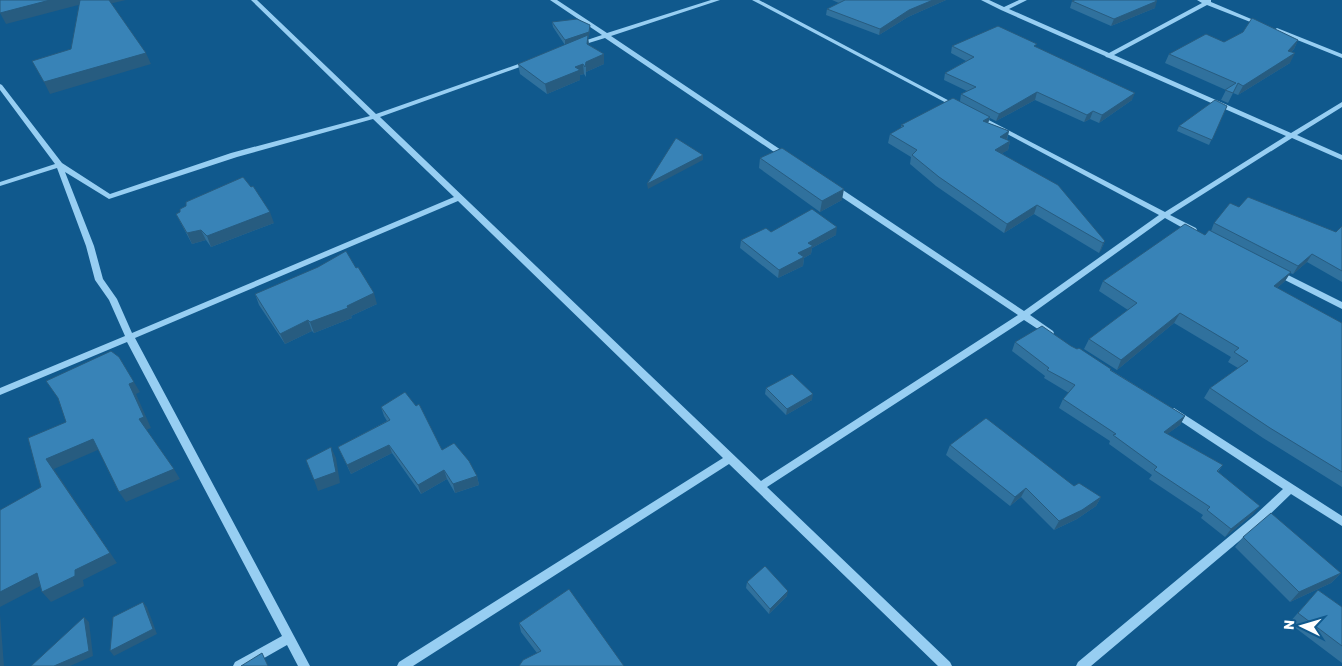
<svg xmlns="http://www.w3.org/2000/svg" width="1342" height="666" viewBox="0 0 1342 666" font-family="Rubik,sans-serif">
	<rect width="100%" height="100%" fill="#10598d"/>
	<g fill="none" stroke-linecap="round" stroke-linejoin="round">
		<path fill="#97cef2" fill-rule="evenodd" d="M251,0h6l119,114 151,-53h4v2l-151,54 381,364 257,-166 -187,-125v-4h6l187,125 135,-96 -182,-97v-2h4l184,96 121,-76 -177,-78 -3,-1 -1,-1 -104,-46 -20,-10h8l15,7 15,-7h8l-18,9 100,44 93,-50 -5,-3h14v2l52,22 -5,1 -51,-20 -93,50 177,78 51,-31v5l-45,28 45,20v5l-50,-22 -122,77 26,13 1,2 -1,2h-6l-25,-14 -135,97 23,16 1,2 -1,2h-6l-23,-15 -257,167 183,175 2,4h-14l-209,-202 -316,202h-16l2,-4 324,-204 -265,-257 -323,137 175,328h-12l-11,-21 -37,21h-17l2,-4 47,-26 -155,-294 -127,53v-7l125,-52 -16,-36 -14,-20 -9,-34 -29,-78 -57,18v-4l55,-18 -55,-74v-6l2,1 60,78 48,31 121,-41 139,-37zM373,119l81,78 -322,136 -15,-34 -14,-20 -9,-33 -29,-74 44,27 128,-42z
			M550,0h7l50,33 104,-33h9l-109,36 179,120 -4,2h-3l-178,-120 -26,8h-4v-2l27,-9z
			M752,0h7l200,106 -3,2 -2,-1z
			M1277,28l65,26v4l-67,-27 -1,-1z
			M1278,270l64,32v7l-67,-34 -1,-2 1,-2z
			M1174,408l168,108v10l-51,-32 -28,27 -172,145h-15l2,-4 177,-147 28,-26 -112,-74 -2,-3 2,-3z"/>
	</g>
	<path fill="#30719d" d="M832,0h114l-38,17 -29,18 -53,-20 1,-6 12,-6z
		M1072,1l83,7 -44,18 -41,-18z
		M552,22l38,3 -1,12 -1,1 1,7 15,9v10l-18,8v5l-2,-3 -4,1v5l-33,14 -27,-20 -2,-10 47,-19 -12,-18z
		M1298,40l-4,9 -3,3 -1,11 -52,32 -5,-2 -5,10 -7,-3 5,-10 -61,-27 4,-9 55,-12z
		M952,46l85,1 95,53 -33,23 -9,-4 -6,3 -49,-22 -39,21 -6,-3 -2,5 21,8 -2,9 3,1 -2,9 -6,3 103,88 -4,9 -2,3 -65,-39 -30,19 -68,-47 -26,-22 1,-7 -23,-14 2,-9 11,-6v-3l59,-24 1,-7 6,-3 -23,-11 1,-7 21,-12 -15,-8z
		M1227,106l-18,39 -32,-14 2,-5z
		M760,158l82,42 -22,12 -61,-44z
		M1239,207l97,25 6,-6v56l-35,-20 -14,12 -3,-1 -5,8 -8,7 65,35v164l-79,-49 -59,-40 6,-10 28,-20 -10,-6 3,-5 -57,-34 -57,47 -33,-21 5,-10 39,-29 -29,-19 4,-10 102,-46 6,-4 3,-8z
		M176,214l98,9 -63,24 -5,-7 -14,4z
		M771,232l65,3 -24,13 -1,6 -7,4 -1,8 -25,12 -38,-30 1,-8z
		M255,294l122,10 -26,12 1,2 -38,15 -2,-2 -27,13 -26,-39z
		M1015,342l56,4 40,23v1l74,46 -5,9 -13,9 56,31 -5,7 35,42 -28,23 -24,-19 2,-3 -54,-36 3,-4 -43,-31 1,-3 -51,-33 4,-9 6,-6 -25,-15 1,-2 -33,-25z
		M766,388l46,12 -26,15 -21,-21z
		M381,407l61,43 35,26 2,9 -24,8 -8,-14 -26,15 -29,-41 -41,21 -13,-27 49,-26 -3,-5z
		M950,445l124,41 27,11 -5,9 -19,13 -23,11 -33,-33 -11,9 -64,-51z
		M1243,537l98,36 -10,10 -41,19 -55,-55z
		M747,582l40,14 -18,18 -23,-26z
		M1318,590l24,17v56l-53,-40z
		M519,623l105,43 -87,-13 -16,-21z"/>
	<path fill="#275c80" d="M50,0h35l1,3 -80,21 -6,-11z
		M107,0h19l-17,4z
		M933,0h13l-38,17 -29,18 1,-6 29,-19z
		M1157,1l-2,7 -44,18 3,-7z
		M590,25l-1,12 -1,1 1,7 -24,1v-6z
		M1298,40l-4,9 -11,11 5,-9z
		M146,53l5,11 -101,30 -6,-12z
		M1295,53l-5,10 -52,32 5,-9z
		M604,54v10l-18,8v5v-15z
		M583,64l1,10 -4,1v5l-33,14 -2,-10 30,-17z
		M1037,92l-2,8 -39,21 3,-7z
		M1135,93l-3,7 -33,23 3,-8z
		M1093,111l-3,8 -6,3 3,-7z
		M990,117l-3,9 -4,-5z
		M1009,131l-3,10 -6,-4z
		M1010,141l-2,9 -16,9 3,-9z
		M703,155v5l-55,29 -1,-5z
		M844,189l-2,11 -22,12 2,-11z
		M1037,205l-3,9 -30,19 3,-9z
		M270,212l4,11 -63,24 -4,-11z
		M837,227l-1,8 -24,13 -1,6 -7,4 -1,8 -25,12 1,-8 29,-27z
		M201,230l5,10 -14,4 -5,-11z
		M1105,241l-4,9 -2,3 4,-10z
		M1312,254l-5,8 -14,12 5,-8z
		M1291,272l-6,9 -17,15 6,-10z
		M374,293l3,11 -26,12 1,2 -38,15 -4,-11z
		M1180,313l-6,10 -57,47 4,-10z
		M308,320l4,11 -27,13 -5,-10z
		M119,357l21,35 -4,2 15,34 -5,2 -7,-11 -10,-35z
		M813,394l-1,6 -26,15 1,-6z
		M1185,416l-5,9 -21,15 5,-8z
		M93,439l7,10 -46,20 63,94 -34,17 1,6 -33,16 -9,-10 4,-133z
		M389,445l3,8 -41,21 -4,-9z
		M331,447l5,11 4,25 -22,8 -4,-11z
		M174,469l6,10 -54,23 -7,-10z
		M444,470l3,9 -26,15 -3,-9z
		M477,476l2,9 -24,8 -2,-9z
		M1026,488l-5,9 -11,9 5,-9z
		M1101,497l-5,9 -19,13 -23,11 5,-9z
		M1260,506l-7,8 -28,23 6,-8z
		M37,573l9,10 -46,24v-15z
		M1341,573l-10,10 -41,19 9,-10z
		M788,591l-1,5 -18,18 1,-5z
		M143,602l4,5 10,27 -43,22 -4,-5z
		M0,614l4,52h-4z
		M84,617l5,5 4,34 -23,10h-16z"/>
	<path fill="#3883b7" stroke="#275c80" d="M0,0h50l-50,13z
		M80,0h29l37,53 -102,29 -12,-21 39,-12z
		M845,0h88l-24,10 -29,19 -53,-20z
		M1075,0h80l2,1 -43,18 -42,-18z
		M1252,18l46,22 -10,11 7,2 -52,33 -5,-3 -5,10 -8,-3 11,-7 -67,-29 37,-20 18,8 19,-10z
		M577,19l13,6 -1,7 -24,8 -13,-18z
		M998,26l39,18 -3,2 101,47 -33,22 -9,-4 -6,4 -50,-23 -38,22 -38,-20 15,-7 -31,-14 29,-16 -22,-11z
		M588,35l-1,9 17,10 -18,8 -1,5 -2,-3 -8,3 5,3 -35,14 -27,-20z
		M953,98l37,19 -7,4 26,10 -9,6 10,4 -15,9 63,35 47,56 -2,2 -66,-38 -30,19 -68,-47 -27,-22 5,-5 -27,-16 14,-8 -3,-1z
		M1215,100l12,6 -15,34 -33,-14z
		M676,138l27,17 -56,29z
		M782,148l62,41 -22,12 -62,-43z
		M243,177l8,10 2,-1 17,26 -63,24 -6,-6 -14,3 -11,-19 4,-2v-3l6,-3v-4z
		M1248,197l88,35 6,-6v45l-30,-17 -14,12 -84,-43 16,-20 9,4z
		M812,209l25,18 -29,16 5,3 -15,7 6,4 -25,13 -38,-30 25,-12 5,4z
		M1185,224l20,11 4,-5 82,42 -17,14 68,37v149l-72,-44 -60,-40 38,-27 -14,-9 5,-4 -59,-35 -59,47 -32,-21 48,-36 -34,-22z
		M346,251l10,17 2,-1 16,26 -27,13 1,2 -38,14 -2,-2 -28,14 -25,-40 63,-27z
		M1042,326l29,20 6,3 2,-1 32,21 -1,1 75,46 -21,16 59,33 -6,6 43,35 -29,23 -24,-19 3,-3 -56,-37 3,-3 -44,-32 3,-1 -53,-35 12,-14 -28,-15 2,-2 -34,-26z
		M111,351l8,6 15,25 -5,2 15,33 -5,2 35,50 -55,23 -26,-53 -47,20 64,94 -35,17v6l-33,16 -5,-19 -37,19v-82l41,-23 -13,-49 38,-16 -8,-24 -12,-17z
		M792,374l21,20 -26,15 -21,-21z
		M405,392l11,14 3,-2 23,46 12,-7 15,18 8,15 -24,8 -9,-14 -26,15 -29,-40 -42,20 -9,-18 52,-27 -9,-13z
		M986,418l88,68 5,-3 22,14 -19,13 -23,11 -33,-33 -11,9 -65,-52z
		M331,447l5,25 -22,8 -8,-20z
		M1271,513l70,60 -42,19 -56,-55z
		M765,566l23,25 -18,18 -23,-27z
		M569,589l55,77h-105l4,-6 18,-9 -22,-28z
		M1318,590l24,17v39l-44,-33z
		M143,602l10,27 -43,22 3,-34z
		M84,617l5,34 -35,15h-23z
		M262,653l6,13h-27z"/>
	<g transform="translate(1302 626) rotate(275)" stroke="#10598d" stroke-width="4" paint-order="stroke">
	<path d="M0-4L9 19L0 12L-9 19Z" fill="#ffffff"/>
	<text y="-8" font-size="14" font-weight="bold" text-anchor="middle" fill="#ffffff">N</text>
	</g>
</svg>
